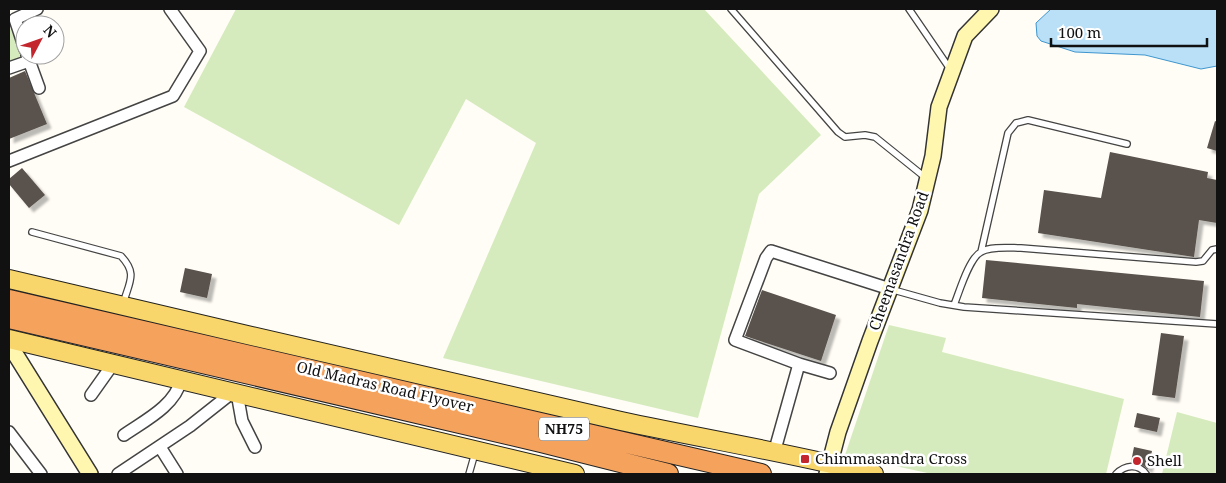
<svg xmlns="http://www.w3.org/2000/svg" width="1226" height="483" viewBox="0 0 1226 483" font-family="'Noto Serif',serif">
	<defs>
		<filter id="shadow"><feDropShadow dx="4.5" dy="4.5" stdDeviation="1" flood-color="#0004"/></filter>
	</defs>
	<rect width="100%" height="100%" fill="#fffdf5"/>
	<path fill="#d5ebbd" d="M236,9h468l117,126 -62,59 -61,224 -255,-60 93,-215 -70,-44 -67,126 -215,-118z
		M9,26l15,32 -15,6z
		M889,325l57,13 -4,14 182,47 -18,75h-174l-87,-19z
		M1177,412l40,11v51h-55z"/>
	<path fill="#b9e0f7" stroke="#3f96cf" d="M1051,9h166v57l-16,3 -56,-14 -70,-3 -34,-11 -4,-5 -1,-13z"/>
	<path fill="#5a524d" filter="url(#shadow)" d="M25,71l22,53 -38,15v-61z
		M1215,121l2,1v29l-10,-3z
		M1110,152l98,20 -1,6 10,2v43l-18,-3 -5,37 -156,-24 6,-43 57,8z
		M22,168l23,27 -16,13 -20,-24v-5z
		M986,260l218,21 -4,36 -123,-13v4l-95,-10z
		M185,268l27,6 -5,24 -27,-6z
		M762,290l74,25 -15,46 -76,-25z
		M1161,333l23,3 -9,62 -23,-3z
		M1137,413l23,5 -3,14 -23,-5z
		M1134,447l18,4 -4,18 -7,-5 -10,-2z"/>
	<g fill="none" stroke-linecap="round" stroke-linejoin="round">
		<defs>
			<path id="lane" d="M731,9l107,123 7,5 20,-2 10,2 51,41
				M909,9l41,60
				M32,232l89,24c17,18 8,26 2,48
				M981,252l27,-119 8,-10 12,-3 99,24
				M890,289l50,14 24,4 253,17
				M954,305c5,-12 15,-47 27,-53 9,-6 29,-4 40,-4l175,14 7,-1 9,-11 5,-1
				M469,474l6,-21
				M1116,474c9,-9 22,-11 30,0"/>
			<path id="street" d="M25,49l-10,-30 22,-10
				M27,55l12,33
				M9,68l20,-7
				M9,161l164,-65 27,-45 -30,-42
				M799,364l31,9
				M237,393l5,28 13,26
				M91,395l22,-31
				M9,432l32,42
				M124,435c20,-14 51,-29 57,-55
				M160,447l17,27
				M774,453l25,-89 -64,-24 31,-82 5,-7 119,38
				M118,474l72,-48 43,-34"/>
			<path id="secondary" d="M9,344l81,130
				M827,474l11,-42 32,-91 50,-131 13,-54 6,-49 26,-71 26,-27"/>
			<path id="primary" d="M9,279c204,48 407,96 612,142 84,18 169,32 253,53
				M9,339l566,135"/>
			<path id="highway" d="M9,300l752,174
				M9,318l532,124 127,32"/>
		</defs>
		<use href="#lane" stroke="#444" stroke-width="8"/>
		<use href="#street" stroke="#444" stroke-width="14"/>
		<use href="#secondary" stroke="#333" stroke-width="18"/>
		<use href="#primary" stroke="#222" stroke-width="20"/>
		<use href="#highway" stroke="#222" stroke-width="22"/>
		<use href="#lane" stroke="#fff" stroke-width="5.5"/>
		<use href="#street" stroke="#fff" stroke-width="11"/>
		<use href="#secondary" stroke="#fff6b0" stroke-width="15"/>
		<use href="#primary" stroke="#f9d66b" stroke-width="18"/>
		<use href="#highway" stroke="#f5a25d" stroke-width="20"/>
	</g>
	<g fill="#c4262e" stroke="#fff" stroke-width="2">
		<rect x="800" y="454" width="10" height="10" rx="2.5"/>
		<circle cx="1137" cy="461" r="5"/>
	</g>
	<g text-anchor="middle" stroke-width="5" stroke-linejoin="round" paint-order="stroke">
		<rect fill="#fff" stroke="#585858" stroke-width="1" x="539" y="417.5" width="50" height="23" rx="4"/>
		<g font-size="14" font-weight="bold" fill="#111">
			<text x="564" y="434">NH75</text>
		</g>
		<g font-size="15" fill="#111" stroke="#fff">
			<text transform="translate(899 261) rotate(-70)" y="5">Cheemasandra Road</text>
			<text transform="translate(385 387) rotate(13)" y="5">Old Madras Road Flyover</text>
		</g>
		<g font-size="15" fill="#111" stroke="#fff" text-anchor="start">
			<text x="815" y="464">Chimmasandra Cross</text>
			<text x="1147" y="466">Shell</text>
		</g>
	</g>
	<rect width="1226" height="483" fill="none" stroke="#111111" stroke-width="20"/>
	<g transform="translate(40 40) rotate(49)"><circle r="24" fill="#ffffff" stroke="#a0a0a0"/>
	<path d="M0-4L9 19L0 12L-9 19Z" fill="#c4262e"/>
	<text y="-8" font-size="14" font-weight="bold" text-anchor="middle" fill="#111111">N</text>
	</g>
	<path d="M1051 38v8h156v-8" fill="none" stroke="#111111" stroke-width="2.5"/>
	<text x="1058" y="38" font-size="15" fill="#111111" stroke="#ffffff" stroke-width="4" paint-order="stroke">100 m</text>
</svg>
